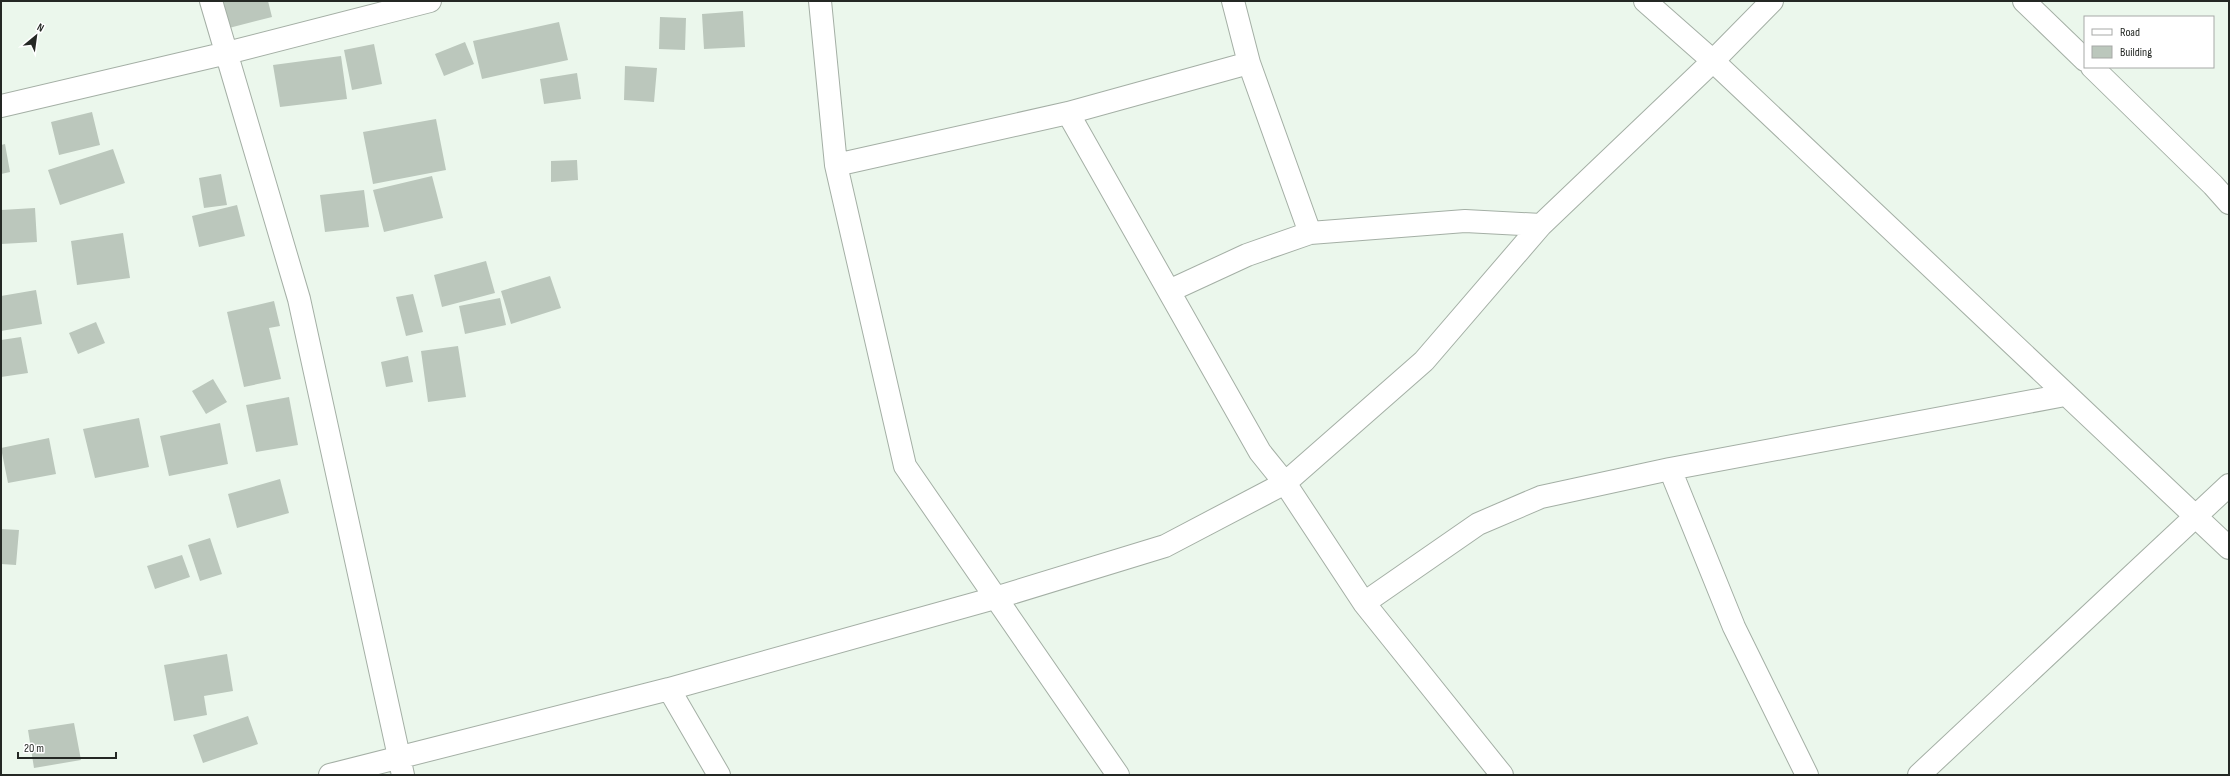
<svg xmlns="http://www.w3.org/2000/svg" width="2230" height="776" viewBox="0 0 2230 776" font-family="'Sofia Sans Condensed',sans-serif">
	<rect width="100%" height="100%" fill="#ebf7ec"/>
	<path fill="#bbc7bc" d="M222,1h46l4,16 -43,11z
		M743,11l2,36 -41,2 -2,-35z
		M660,17l26,1 -1,32 -26,-1z
		M559,22l9,38 -86,19 -9,-38z
		M465,42l9,22 -30,12 -9,-22z
		M374,44l8,40 -30,6 -8,-40z
		M341,56l6,43 -67,8 -7,-42z
		M625,66l32,2 -3,34 -30,-2z
		M577,73l4,26 -37,5 -4,-25z
		M92,112l8,33 -41,10 -8,-33z
		M436,119l10,51 -73,14 -10,-52z
		M5,144l5,28 -9,2v-29z
		M113,149l12,34 -65,22 -12,-35z
		M577,160l1,20 -27,2v-21z
		M221,174l6,31 -23,3 -5,-30z
		M432,176l11,42 -59,14 -11,-42z
		M364,190l5,37 -44,5 -5,-37z
		M237,205l8,31 -46,11 -7,-31z
		M35,208l2,34 -36,2v-34z
		M123,233l7,45 -53,7 -6,-44z
		M486,261l9,32 -53,14 -8,-32z
		M550,276l11,32 -50,16 -10,-33z
		M36,290l6,34 -41,7v-35z
		M413,294l10,38 -17,4 -10,-39z
		M500,298l6,27 -41,9 -6,-28z
		M274,301l6,25 -11,2 12,51 -37,8 -17,-75z
		M96,322l9,21 -27,11 -9,-21z
		M21,337l7,36 -27,4v-37z
		M458,346l8,51 -38,5 -7,-51z
		M408,356l5,26 -27,5 -5,-25z
		M213,379l14,23 -21,12 -14,-23z
		M289,397l9,48 -42,7 -10,-47z
		M139,418l10,49 -54,11 -12,-49z
		M220,423l8,41 -59,12 -9,-40z
		M49,438l7,36 -48,9 -7,-35z
		M280,479l9,34 -52,15 -9,-34z
		M1,529l18,1 -3,35 -15,-1z
		M210,538l12,36 -22,7 -12,-36z
		M182,555l8,22 -35,12 -8,-23z
		M227,654l6,37 -29,5 3,19 -33,6 -10,-56z
		M248,716l10,28 -55,19 -10,-28z
		M74,723l7,37 -47,8 -6,-38z"/>
	<g fill="none" stroke-linecap="round" stroke-linejoin="round">
		<defs>
			<path id="street" d="M211,1l88,298 104,476
				M820,1l16,164 69,301 213,309
				M1233,1l16,62 61,170
				M1645,1l68,60 516,487
				M2024,1l61,59
				M2092,67l121,118 16,18
				M1,106l226,-53 203,-52
				M1068,113l192,339 25,31 79,120 138,172
				M836,165l232,-52 181,-50
				M1169,291l78,-36 63,-22 155,-12 76,4
				M1670,469l64,158 73,148
				M1364,603l114,-79 63,-27 129,-28 395,-74
				M669,689l50,86
				M330,775l339,-86 326,-91 170,-52 120,-63 139,-122 117,-136 172,-164 59,-60
				M1919,775l310,-290"/>
		</defs>
		<use href="#street" stroke="#a4afa5" stroke-width="24"/>
		<use href="#street" stroke="#fff" stroke-width="22"/>
	</g>
	<rect width="2230" height="776" fill="none" stroke="#242824" stroke-width="4"/>
	<rect x="2084" y="16" width="130" height="52" fill="#ffffff" stroke="#a7a9a7"/>
	<rect x="2092" y="29" width="20" height="6" fill="#ffffff" stroke="#a7a9a7"/>
	<text x="2120" y="36" font-size="12" fill="#242824">Road</text>
	<rect x="2092" y="46" width="20" height="12" fill="#bbc7bc" stroke="#a7a9a7"/>
	<text x="2120" y="56" font-size="12" fill="#242824">Building</text>
	<g transform="translate(36 36) rotate(29)" stroke="#ffffff" stroke-width="3" paint-order="stroke">
	<path d="M0-3L7 15L0 10L-7 15Z" fill="#242824"/>
	<text y="-6" font-size="11" font-weight="bold" text-anchor="middle" fill="#242824">N</text>
	</g>
	<path d="M18 752v6h98v-6" fill="none" stroke="#242824" stroke-width="2"/>
	<text x="24" y="752" font-size="12" fill="#242824" stroke="#ffffff" stroke-width="3" paint-order="stroke">20 m</text>
</svg>
